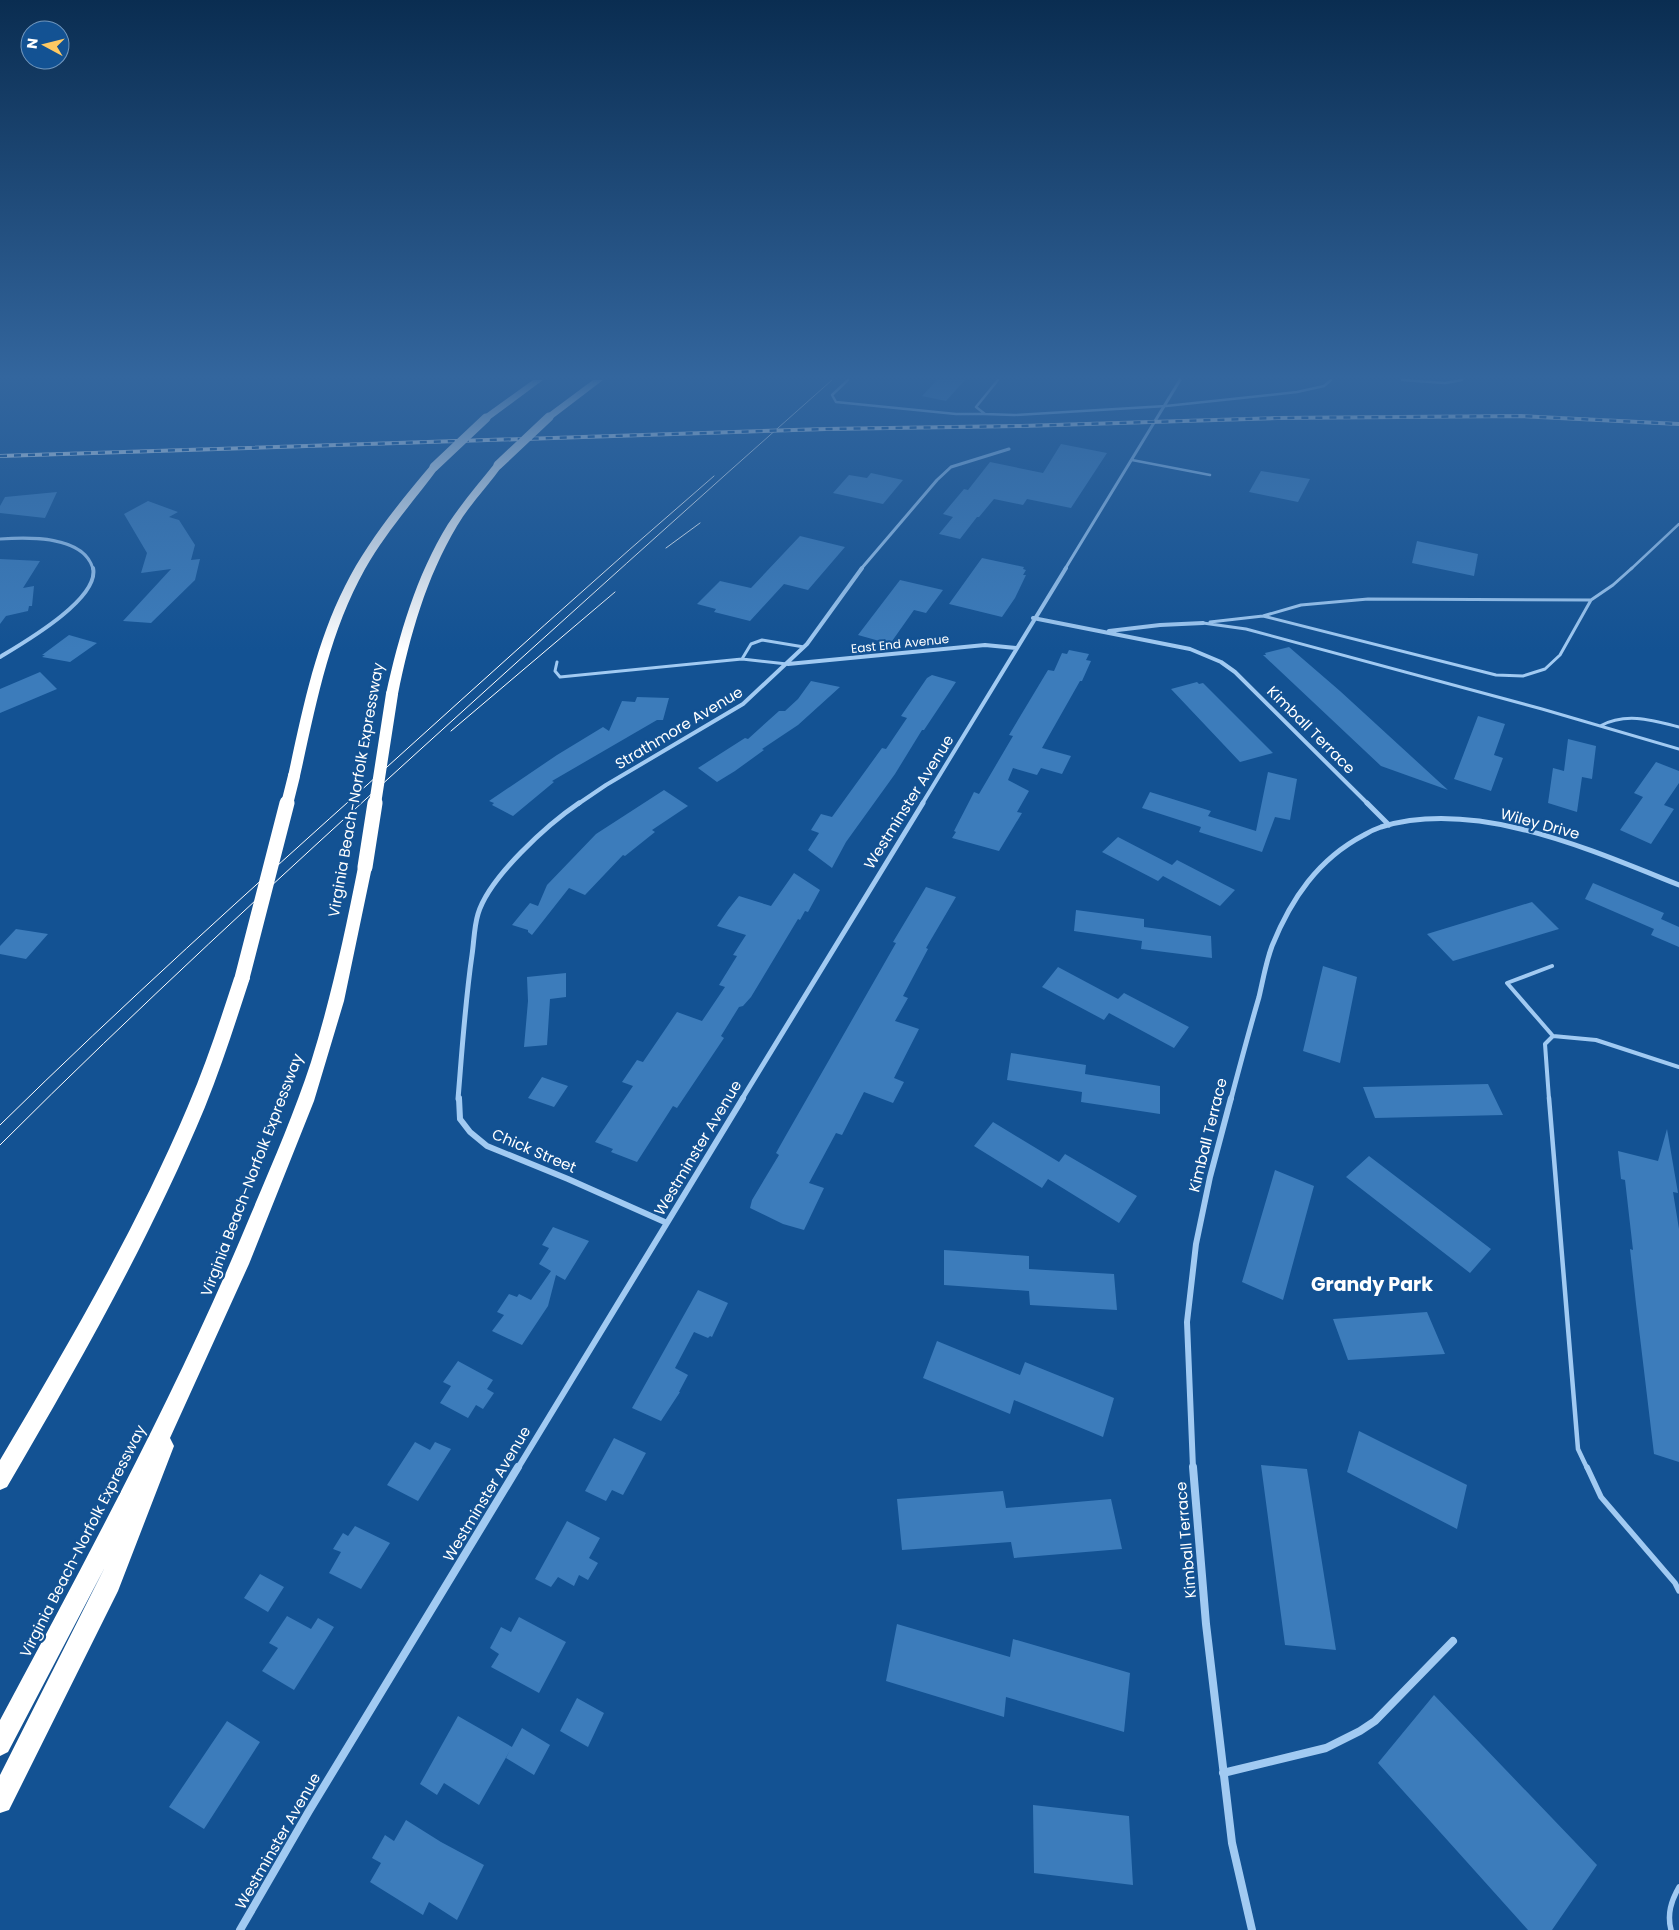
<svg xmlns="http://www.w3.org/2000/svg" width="1679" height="1930" viewBox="0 0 1679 1930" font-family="Poppins,sans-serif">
	<rect width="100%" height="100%" fill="#135293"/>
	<path fill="#3c7cbb" d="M937,380h28l-19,21 -24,-5z
		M1061,444l46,9 -36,55 -44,-9 -4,6 -29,-6 -15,18h-2l-17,22 -21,-5 14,-17 -10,-3 21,-25 4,1 22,-28 53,11z
		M1261,471l49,8 -12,23 -49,-10z
		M871,473l32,7 -20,24 -50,-11 16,-18 18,3z
		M57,492l-12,26 -45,-5v-7l5,-9z
		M148,501l30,11 -9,5 10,3 16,25 -4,15 9,-1 -5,21 -44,43 -28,-2 48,-52 -30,4 6,-20 -23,-39z
		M800,536l45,11 -37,43 -24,-6 -34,37 -36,-9 2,-3 -19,-5 23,-23 31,7z
		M1417,541l61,13 -4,22 -62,-13z
		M982,558l42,9 -1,2 3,1 -3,5h3l-11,23 -13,19 -53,-13z
		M0,559l40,2 -17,27 11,-2 -2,20h-3l-1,5 -22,5 -6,8z
		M900,580l43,10 -17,23 -12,-3 -24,34 -32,-9z
		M69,635l28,8 -27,19 -28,-5 3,-2h-3z
		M1289,647l51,44 108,99 -67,-24 -118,-111h3l-1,-2z
		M1069,650l20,4 -3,6 5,1 -9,20h-2l-38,67 29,8 -9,18 -21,-6 -4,7 -24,-7 -5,12 21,11 -12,21 5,1 -23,38 -47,-13 4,-6 -2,-1 16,-31 4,-8 5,2 34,-58 -4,-1 39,-65 6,1 8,-18 5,1z
		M40,672l17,17 -57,24v-24z
		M932,675l24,7 -32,48h-2l-27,44 -49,68 -14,26 -24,-18 11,-17 -8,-3 10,-16 11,3 50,-69 4,1 21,-31 -6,-2 26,-38z
		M811,681l29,6 -42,38 -36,24 2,1 -29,21 -18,11 -19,-14 47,-30 3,1 31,-28h6l13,-12z
		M1197,682l2,2 4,-1 70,70 -33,9 -69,-73z
		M637,697l32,1 -6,22h-6l-105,61 2,1 -41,34 -21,-11 2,-2 -5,-2 68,-46 46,-28 6,4 13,-30 13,1z
		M1478,716l27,8 -11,31 9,3 -12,33 -37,-12z
		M1568,739l28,7 -4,33 -10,-2 -5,35 -29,-9 5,-35 11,3z
		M1656,762l23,9v12l-15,22 10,4 -23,35 -31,-14 23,-33 -9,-4z
		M1268,772l29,7 -7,41 -15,-3 -13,35 -63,-20 2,-5 -59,-19 8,-16 61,19 -3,5 48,15z
		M664,790l24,16 -36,24 3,2 -30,24 -2,-1 -38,40 -16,-7 -37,47 -4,-3v-2l-16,-5 18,-22 8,3 9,-21 49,-51z
		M1118,837l54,28 5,-5 58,30 -15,16 -57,-30 -5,5 -56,-29z
		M794,873l26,17 -12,22 -3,-1 -5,9 -2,-1 -47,78 -8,9 -4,1 -18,29 3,2 -47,70 -4,-2 -36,56 -26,-10 2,-3 -18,-7 38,-56 -11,-4 15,-22 6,2 34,-50 25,9 23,-34 -6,-2 18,-29 -4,-1 13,-20 -29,-9 11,-16 11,-14 32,10z
		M1593,883l71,30 -3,6 18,8v20l-28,-12 3,-6 -69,-30z
		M926,887l30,10 -30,51 2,1 -25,47 5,2 -13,23 24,8 -25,49 10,4 -11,21 -29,-11 -22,43 -6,-2 -27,50 15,5 -20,42 -21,-6 -33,-16 2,-8 27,-45 -3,-2 9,-16 111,-194 -3,-1z
		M1532,902l27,27 -106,32 -26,-27z
		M1076,910l68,9v8l67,9 1,22 -71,-9 1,-8 -68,-10z
		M16,929l32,5 -22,25 -26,-5v-8z
		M1323,966l34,11 -17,86 -37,-12z
		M1058,967l60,32 6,-6 65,34 -15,21 -65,-35 -5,7 -62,-33z
		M566,973v24l-16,2 -3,46 -23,2 4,-46 -1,-24z
		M1011,1053l75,12 -1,9 75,12v28l-79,-12 1,-10 -75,-12z
		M542,1077l26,9 -14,21 -26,-9z
		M1488,1084l15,31 -128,3 -12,-31z
		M993,1122l66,40 6,-8 72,42 -18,27 -71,-44 -6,9 -68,-42z
		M1667,1129l11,64 -5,-1 6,37v233l-25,-8 -18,-150 -6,-55 3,1 -8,-70 -4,-1 -3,-28 40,10z
		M1369,1156l122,93 -21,24 -124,-96z
		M1275,1170l39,16 -31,114 -41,-18z
		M553,1227l36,14 -24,39 -9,-5 -8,31 -26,39 -30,-14 12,-16 -7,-3 12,-18 8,3 2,-3 12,6 20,-29 -12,-7 10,-16 -7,-3z
		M944,1250l85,6v13l85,5 3,36 -87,-5 -1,-14 -85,-6z
		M698,1290l30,13 -16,34 -2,-1 -2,2 -14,-6 -19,36 13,7 -9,17h1l-19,29 -29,-13z
		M1427,1312l18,42 -97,6 -15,-41z
		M937,1341l83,34 5,-13 89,36 -11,39 -89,-37 -4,14 -87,-36z
		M458,1361l35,19 -6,9 7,4 -11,16 -7,-4 -8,13 -28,-15 11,-17 -8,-4z
		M1359,1431l108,54 -10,44 -110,-57z
		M614,1438l32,15 -23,42 -11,-5 -6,11 -21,-10z
		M415,1442l15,8 5,-8 16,7 -33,52 -31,-16z
		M1261,1465l46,4 29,181 -51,-5z
		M1003,1491l3,17 105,-9 11,50 -108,9 -3,-16 -109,8 -5,-51z
		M567,1521l33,17 -11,20 9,5 -10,17 -9,-5 -5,11 -16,-9 -7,10 -16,-8z
		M355,1526l35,17 -29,46 -32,-16 12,-21 -8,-3 10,-16 5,3z
		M260,1574l24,13 -16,25 -24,-14z
		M287,1616l24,13 7,-11 16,9 -40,63 -32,-19 16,-23 -9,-5z
		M519,1617l47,25 -27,51 -48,-26 8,-13 -9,-6 11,-21 10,5z
		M897,1624l113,33 3,-18 117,34 -6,59 -118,-35 -2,20 -118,-36z
		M1434,1695l163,170 -45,65h-24l-150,-167z
		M577,1698l27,15 -16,34 -28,-16z
		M458,1716l54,31 -33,58 -35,-22 -7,12 -17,-11z
		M227,1721l33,21 -56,87 -35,-22z
		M522,1728l28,17 -16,30 -28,-17z
		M1033,1805l96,11 4,69 -99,-12z
		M406,1820l35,22 43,23 -27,55 -28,-18 -6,13 -53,-33 11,-19 -9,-5 13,-23 9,6z"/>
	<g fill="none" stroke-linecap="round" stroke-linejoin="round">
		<path stroke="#a1caf2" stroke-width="2.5" d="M848,380l-16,15 4,7 120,12h29
			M998,380l-22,27 9,7 29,1 152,-9 131,-14 27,-6 7,-6
			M1402,380l43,3 17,-3
			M1132,460l78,15
			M1631,569l48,-45"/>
		<path stroke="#a1caf2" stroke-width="3" d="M1263,616l233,59 27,1 22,-7 15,-14 31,-55 22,-15 19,-17
			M1210,622l53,-6 38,-11 67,-6 223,1
			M1203,623l43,6 296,80 137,40
			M742,659l9,-15 11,-4 42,7
			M557,662l-2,9 5,6 182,-18 45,5
			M1600,726c26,-14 52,-6 79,1"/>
		<path stroke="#a1caf2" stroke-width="4" d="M1552,966l-45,17 46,53
			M1549,1099l-4,-55 8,-8 43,4 83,27"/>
		<path stroke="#a1caf2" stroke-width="4.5" d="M1549,1098l29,351 9,19"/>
		<path stroke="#a1caf2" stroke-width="5.5" d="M1587,1467l14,30 74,86 4,8
			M1671,1930c-4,-16 0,-29 8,-43"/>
		<path stroke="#a1caf2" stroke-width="3" d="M0,539c28,-2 84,-4 93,30
			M861,569l76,-89 14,-13 58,-18
			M1065,569l115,-189"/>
		<path stroke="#a1caf2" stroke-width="4" d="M1033,618l157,31 31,13 14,10 133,132
			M1109,631l51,-6 43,-2
			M0,657c23,-14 100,-58 93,-89
			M788,664l197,-19 31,3
			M578,804l28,-19 137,-81 64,-60 55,-76
			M922,804l144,-236"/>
		<path stroke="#a1caf2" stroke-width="5" d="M1367,803l22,22
			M458,1099c4,-48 7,-96 14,-144 2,-13 2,-28 6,-41 11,-37 70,-90 101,-111
			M742,1099l181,-296
			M1231,1099c9,-34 18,-68 28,-102 4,-17 7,-35 13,-51 19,-47 46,-87 92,-111 5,-3 11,-6 17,-8 95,-29 210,23 298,58"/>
		<path stroke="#a1caf2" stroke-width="6" d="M459,1098l1,21 10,13 17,14 81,33 99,44
			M518,1468l225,-370
			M1193,1468l-6,-146 9,-78 14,-67 21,-79"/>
		<path stroke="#a1caf2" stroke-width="8" d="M1193,1467l13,157 26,219 20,87
			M1223,1773l103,-25 34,-17 15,-10 78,-80
			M240,1930l69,-119 209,-344"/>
		<path fill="#fff" fill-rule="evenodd" d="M533,380h10l-54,40h-6v-4z
			M593,380h10l-51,39h-6v-4z
			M498,462l5,3c-15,21 -33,39 -46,61 -31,52 -47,109 -59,168l-6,4 -4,-1 -2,-3c13,-59 30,-118 62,-170 14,-21 31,-41 47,-61z
			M434,464l5,3c-25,34 -53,65 -74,102 -36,64 -49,136 -65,207l-6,4 -5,-1 -1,-3c14,-64 27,-131 57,-190 22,-44 54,-83 86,-121z
			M365,862l5,2 2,3 -28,134 -30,100 -65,163 -79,174 4,8 -56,145 -109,219 -9,3v-38l105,-208 -97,185 -8,4v-36c89,-166 179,-332 251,-506 21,-50 43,-100 60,-152 20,-64 34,-129 47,-195l2,-3z
			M242,972l5,2 3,4c-14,43 -28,87 -45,129 -55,132 -126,257 -198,380l-7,3v-30c68,-115 136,-231 188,-354 18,-42 32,-85 46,-128l3,-4z"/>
		<path stroke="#fff" stroke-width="1" d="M666,548l34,-25
			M451,731l164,-139
			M0,1125c122,-120 250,-235 377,-349 112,-101 223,-202 337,-300
			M0,1145c137,-137 279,-267 422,-397 136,-123 272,-246 410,-368"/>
		<defs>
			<path id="rail" d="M0,456l826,-27 196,-3 256,-8 243,-2 158,8"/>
		</defs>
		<use href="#rail" stroke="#fff" stroke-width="4"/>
		<use href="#rail" stroke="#135293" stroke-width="2.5" stroke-dasharray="7" stroke-linecap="butt"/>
		<path stroke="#fff" stroke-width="9" d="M498,465l51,-48
			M434,467l52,-49"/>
		<path stroke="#fff" stroke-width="12" d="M287,804l7,-28
			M375,804l17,-110"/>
		<path stroke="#fff" stroke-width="15" d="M365,867l10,-64
			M242,978l45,-175"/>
	</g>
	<linearGradient id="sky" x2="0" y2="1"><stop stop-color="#0a2d51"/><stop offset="0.58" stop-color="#33669e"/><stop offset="1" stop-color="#33669e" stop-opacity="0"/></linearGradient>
	<rect width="1679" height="650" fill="url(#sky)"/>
	<g text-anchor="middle" stroke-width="4.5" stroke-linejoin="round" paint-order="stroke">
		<g font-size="12" fill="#fff" stroke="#135293">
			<text transform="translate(900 644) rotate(-6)" y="4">East End Avenue</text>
		</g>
		<g font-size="15" fill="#fff" stroke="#135293">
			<text transform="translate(679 728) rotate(-31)" y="5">Strathmore Avenue</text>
			<text transform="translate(1311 730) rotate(45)" y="5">Kimball Terrace</text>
			<text transform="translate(356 790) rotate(-80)" y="5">Virginia Beach-Norfolk Expressway</text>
			<text transform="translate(909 802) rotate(-58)" y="5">Westminster Avenue</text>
			<text transform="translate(1540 824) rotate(15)" y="5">Wiley Drive</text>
			<text transform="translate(1208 1135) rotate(-76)" y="5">Kimball Terrace</text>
			<text transform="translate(698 1148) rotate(-59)" y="5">Westminster Avenue</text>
			<text transform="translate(534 1151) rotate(23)" y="5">Chick Street</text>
			<text transform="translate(252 1175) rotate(-69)" y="5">Virginia Beach-Norfolk Expressway</text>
			<text transform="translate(487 1494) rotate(-59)" y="5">Westminster Avenue</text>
			<text transform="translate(1186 1540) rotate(-95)" y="5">Kimball Terrace</text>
			<text transform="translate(83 1541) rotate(-63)" y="5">Virginia Beach-Norfolk Expressway</text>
			<text transform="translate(278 1841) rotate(-60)" y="5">Westminster Avenue</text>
		</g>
		<g font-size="19" font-weight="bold" fill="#fff" stroke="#135293">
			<text x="1372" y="1291">Grandy Park</text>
		</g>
	</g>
	<g transform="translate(45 45) rotate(277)"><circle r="24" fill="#135293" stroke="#7197be"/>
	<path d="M0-4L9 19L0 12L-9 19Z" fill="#ffc962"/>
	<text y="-8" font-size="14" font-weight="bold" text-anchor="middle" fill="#ffffff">N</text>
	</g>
</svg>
